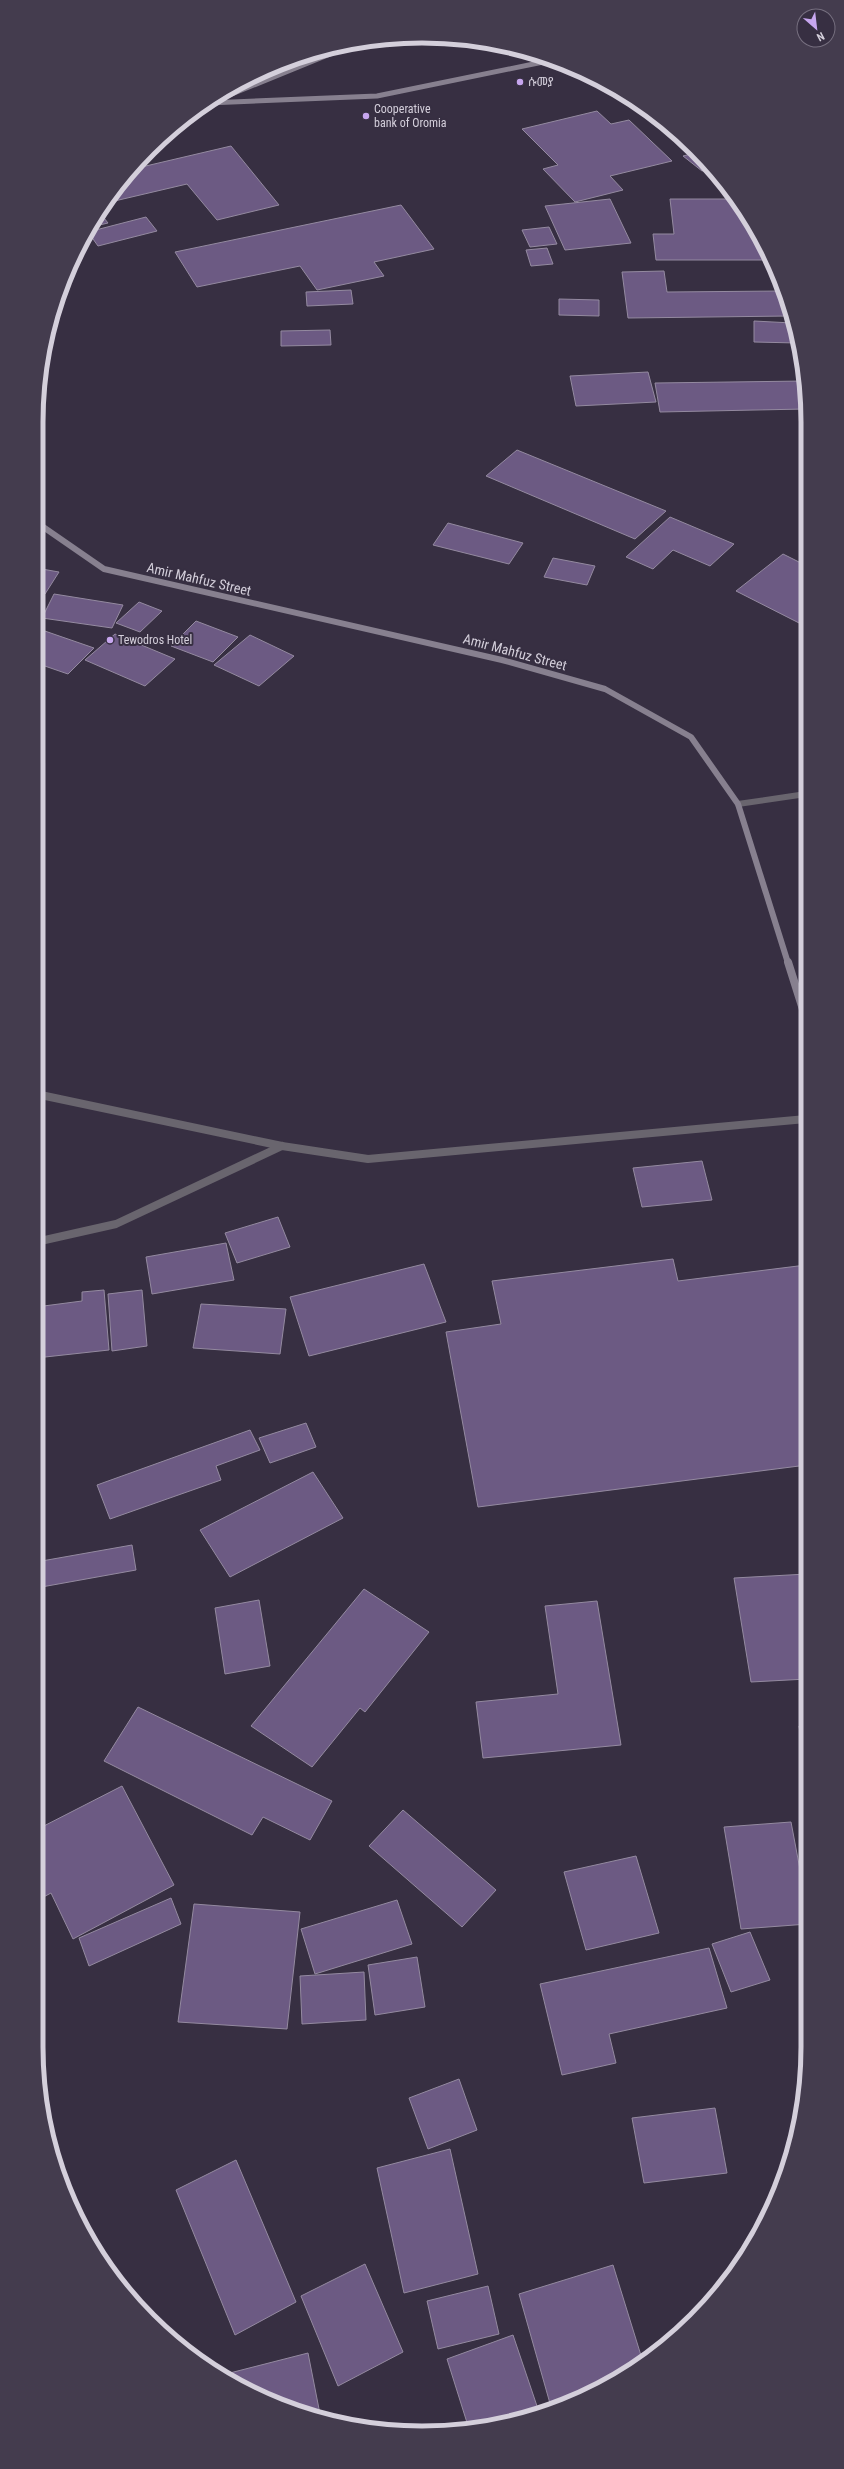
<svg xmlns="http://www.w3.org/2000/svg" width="844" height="2469" viewBox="0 0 844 2469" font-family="'Roboto Condensed','Noto Sans Ethiopic',sans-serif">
	<rect width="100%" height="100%" fill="#372f42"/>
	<path fill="#6c5a83" stroke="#948aa0" d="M597,111l14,13 18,-4 43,41 -62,15 13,14 -48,12 -32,-33 15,-4 -36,-36z
		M231,146l48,59 -62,15 -30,-36 -81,19 10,-16 17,-18z
		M695,153l17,15 -10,3 -19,-15z
		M610,199l21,44 -66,7 -20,-44z
		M670,199h62l38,61h-114l-3,-26h21z
		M401,205l33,44 -60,13 10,14 -67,14 -17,-24 -103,21 -22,-35z
		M100,213l8,10 -17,4z
		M146,217l11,14 -59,15 -10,-14z
		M549,227l8,17 -27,3 -8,-17z
		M547,248l6,16 -22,2 -5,-16z
		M664,271l3,21 116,-1 7,25 -162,2 -6,-46z
		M351,290l2,14 -46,2 -1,-14z
		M559,299l40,1v16l-40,-1z
		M754,321l38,2 5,20 -43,-1z
		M330,330l1,15 -50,1v-15z
		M648,372l8,30 -80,4 -6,-30z
		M805,381v28l-145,3 -5,-29z
		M517,450l149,61 -31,28 -149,-63z
		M670,517l64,27 -24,22 -37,-16 -20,19 -27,-12z
		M448,523l75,20 -14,21 -76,-19z
		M783,554l22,11v61l-69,-35z
		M553,558l42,8 -8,19 -43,-8z
		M36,568l23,4 -14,22 -9,-1z
		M54,594l69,11 -11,23 -70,-10z
		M139,602l23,9 -22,21 -24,-9z
		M196,621l42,16 -25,25 -42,-16z
		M39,629l55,19 -26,26 -32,-11v-31z
		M115,634l60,25 -30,27 -60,-26z
		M250,635l44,21 -35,30 -45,-21z
		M702,1161l10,39 -70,7 -9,-39z
		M278,1217l12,30 -53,16 -12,-30z
		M226,1243l8,37 -82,14 -6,-37z
		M673,1259l5,22 128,-16 1,200 -329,42 -32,-175 55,-8 -9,-43z
		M424,1264l22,58 -137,34 -19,-59z
		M104,1290l5,60 -73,8v-51l46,-6v-9z
		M142,1290l5,56 -35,5 -4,-57z
		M201,1304l85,5 -6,45 -87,-6z
		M306,1423l10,24 -46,16 -11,-25z
		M250,1430l10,20 -44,16 5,14 -111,39 -13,-34z
		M313,1472l30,46 -113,59 -30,-47z
		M132,1545l4,25 -100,18v-26z
		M807,1574v105l-56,3 -17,-104z
		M364,1589l65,43 -64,80 -5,-4 -48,59 -61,-41z
		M259,1600l11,66 -45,8 -10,-66z
		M597,1601l24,144 -138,13 -7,-56 82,-8 -13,-88z
		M138,1707l194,94 -22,39 -47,-23 -11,18 -148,-74z
		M807,1725v51l-8,-50z
		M122,1786l52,99 -101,54 -22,-46 -15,8v-71z
		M403,1810l93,80 -34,37 -93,-81z
		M791,1822l17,90v12l-67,5 -17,-102z
		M636,1856l23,77 -73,17 -22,-78z
		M171,1898l10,26 -92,42 -10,-28z
		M397,1900l15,44 -97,30 -14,-45z
		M194,1904l106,8 -13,117 -109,-7z
		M750,1932l20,48 -39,12 -19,-48z
		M709,1948l18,60 -118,26 7,29 -54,12 -22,-91z
		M417,1957l8,50 -50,8 -7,-50z
		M364,1972l2,48 -64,4 -2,-48z
		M459,2079l18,51 -49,19 -19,-51z
		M715,2108l12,65 -83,10 -12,-65z
		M450,2149l28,125 -74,19 -27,-125z
		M236,2160l60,142 -61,33 -59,-145z
		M365,2264l38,88 -65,34 -37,-90z
		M613,2265l30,97 -6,6 -86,39 -32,-113z
		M488,2286l11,48 -61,15 -11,-48z
		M513,2335l26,77 -17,8 -53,9 -22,-70z
		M308,2353l12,61 -69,-21 -29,-18z"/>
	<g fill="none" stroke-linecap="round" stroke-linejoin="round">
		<path stroke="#69656e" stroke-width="6" d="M738,804l68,-10"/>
		<path stroke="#69656e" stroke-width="8" d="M36,1094l246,52 86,13 438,-40
			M36,1242l80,-18 166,-78"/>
		<path stroke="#87808f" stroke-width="5" d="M217,100l123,-50 55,-11
			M208,103l169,-7 171,-35"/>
		<path stroke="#87808f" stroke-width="6" d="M36,522l68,47 398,91 103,29 86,48 47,67 50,159"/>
		<path stroke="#87808f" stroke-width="8" d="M788,962l18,57"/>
	</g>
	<g fill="#c7a6ef" stroke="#372f42" stroke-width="1.5">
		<circle cx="520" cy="82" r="4"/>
		<circle cx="366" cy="116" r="4"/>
		<circle cx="110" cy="640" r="4"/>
	</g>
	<g text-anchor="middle" stroke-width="4" stroke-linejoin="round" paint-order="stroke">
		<g font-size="12" fill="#d4cfdb" stroke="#372f42" text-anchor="start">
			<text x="528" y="86">ሱመያ</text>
			<text x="374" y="113">Cooperative<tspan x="374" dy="14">bank of Oromia</tspan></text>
			<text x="118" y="644">Tewodros Hotel</text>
		</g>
		<g font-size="14" fill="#d4cfdb" stroke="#372f42">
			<text transform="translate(199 579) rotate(13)" y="5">Amir Mahfuz Street</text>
			<text transform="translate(515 652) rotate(15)" y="5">Amir Mahfuz Street</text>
		</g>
	</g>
	<path d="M0 0H844V2469H0ZM422 43H422A379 379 0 0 1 801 422V2047A379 379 0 0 1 422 2426H422A379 379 0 0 1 43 2047V422A379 379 0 0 1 422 43Z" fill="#443c4e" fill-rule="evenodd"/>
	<path fill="none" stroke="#d4cfdb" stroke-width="5" d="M422 43H422A379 379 0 0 1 801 422V2047A379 379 0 0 1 422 2426H422A379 379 0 0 1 43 2047V422A379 379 0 0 1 422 43Z"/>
	<g transform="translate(816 28) rotate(152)"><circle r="19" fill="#372f42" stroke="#766f7f"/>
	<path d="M0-3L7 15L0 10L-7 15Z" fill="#c7a6ef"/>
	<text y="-6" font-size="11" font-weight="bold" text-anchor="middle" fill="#d4cfdb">N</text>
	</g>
</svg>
